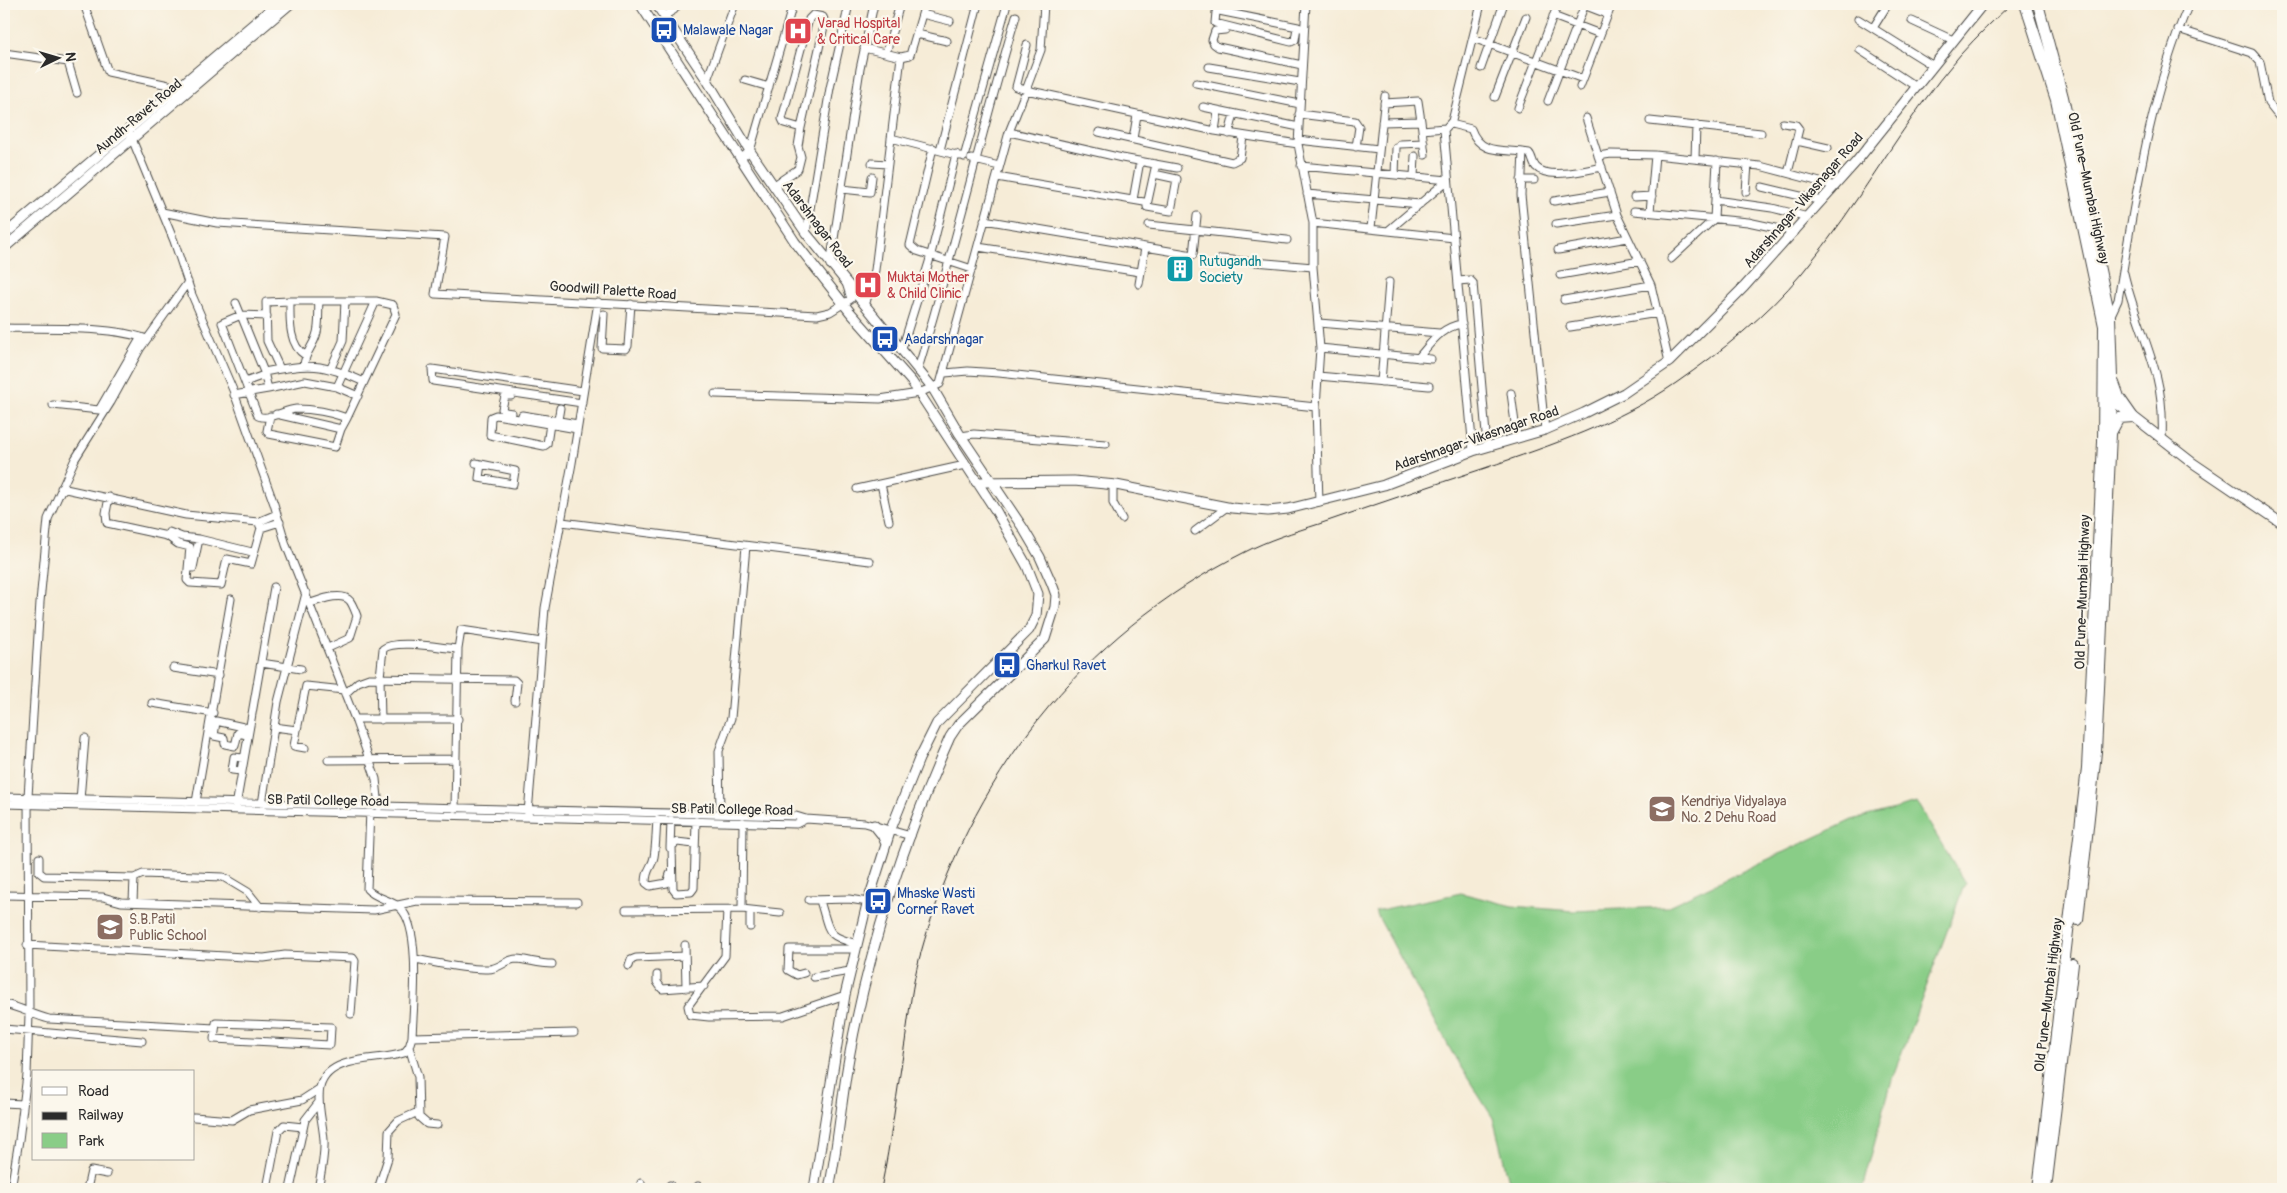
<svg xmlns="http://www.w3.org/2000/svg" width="2287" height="1193" viewBox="0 0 2287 1193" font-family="Pangolin,sans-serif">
	<rect width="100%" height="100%" fill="#fbf7ec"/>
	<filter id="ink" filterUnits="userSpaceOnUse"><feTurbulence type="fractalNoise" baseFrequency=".02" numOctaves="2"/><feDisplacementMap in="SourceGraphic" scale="10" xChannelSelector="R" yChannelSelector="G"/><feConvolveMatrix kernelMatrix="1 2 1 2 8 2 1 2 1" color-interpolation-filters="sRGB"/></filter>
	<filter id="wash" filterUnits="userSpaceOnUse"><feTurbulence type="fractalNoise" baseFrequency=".0096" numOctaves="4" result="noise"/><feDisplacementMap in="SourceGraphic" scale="20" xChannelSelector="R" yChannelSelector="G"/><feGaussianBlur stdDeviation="1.12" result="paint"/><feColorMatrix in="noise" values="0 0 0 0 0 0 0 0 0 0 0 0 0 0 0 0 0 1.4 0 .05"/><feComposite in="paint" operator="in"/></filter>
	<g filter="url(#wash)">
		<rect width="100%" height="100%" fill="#f6ecd7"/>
		<path fill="#89cd87" stroke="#5a7c59" d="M1917,803l48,80 -72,193 -31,113h-351l-18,-71 -38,-60 -80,-147 86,-18 51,13 62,5 92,-4 186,-87z"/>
	</g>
	<g filter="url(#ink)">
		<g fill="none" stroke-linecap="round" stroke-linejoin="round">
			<defs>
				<path id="minor" d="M84,4l24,68 70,15
					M967,4l10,2
					M1306,4l-8,140 15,79v44l7,81 -4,59 3,95
					M1581,4l26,10
					M922,14l28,7
					M664,16l10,-6 4,-6
					M1553,16l47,18
					M1858,19l74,46
					M1912,21l41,19
					M1297,27l-2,13 -4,2 -76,-19 1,-11 3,-1 79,16 6,2
					M1873,28l15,-24
					M2178,29l74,24 8,9 8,41 15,19
					M1225,30l-10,1 -3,9 2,4 4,3 84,18
					M917,34l30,7
					M1473,38l110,41
					M1027,45l-11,42 10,3 15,-40 3,-46
					M864,48l37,9 9,-2 15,-51
					M1860,50l55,36
					M4,53l64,9 9,31
					M886,53l14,-49
					M1209,67l91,15
					M1481,68l22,-62
					M707,80l28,-76
					M745,80l24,7
					M1196,83l104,21
					M1580,87l32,-83
					M1495,97l31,-80
					M1548,101l37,-97
					M1384,103l34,-2 3,20
					M1203,107l96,20
					M1518,108l40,-104
					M1299,114l56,7 4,6 -3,20
					M1586,118l31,97 34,70 18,77
					M1650,121l111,12
					M1382,122l39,-1 4,34
					M1783,123l13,2 3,4 -11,44
					M1451,124l20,5c10,28 34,19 58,24 4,4 3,10 7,14 12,13 50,3 66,0
					M1422,130l23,-2
					M1215,131l3,-20
					M1009,132l113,26 55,10
					M1099,132l133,30 8,-4 3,-21
					M130,134l44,107 18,54 41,95 41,114 12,41 69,174 21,60 3,28
					M1229,134l5,-20
					M891,138l69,18
					M1133,139l4,-24
					M1298,140l81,9
					M1797,141l31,7
					M1400,144l24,-1
					M933,148l-23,97 7,6 55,18
					M940,150l38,-146
					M1523,152l-2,43 24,235
					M1598,156l13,-2 44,1 105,11 75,20
					M964,157l42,-149
					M740,159l10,-8 43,-147
					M971,159l28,7
					M1695,159l1,-34
					M872,163l16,1
					M1301,166l147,14
					M1154,174l23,5 -6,32 -24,-4v-2l9,-41
					M1395,175l1,-27
					M997,177l147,25
					M1414,177l1,-21
					M1521,180h13
					M773,186l25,-17 3,-12 -3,-11 3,-18 -17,-5 -2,-4 27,-100 4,-4 10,2 2,5 -24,106
					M1762,187l60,14
					M842,189l28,3 2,-15
					M1746,192l2,-28
					M1307,194l113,10
					M1634,197l18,-1
					M1133,200l7,-39
					M1715,200l57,8 36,9
					M1554,201l56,-9
					M1634,211l114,11 47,10
					M162,212l55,11 228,14 -10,57 382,21 13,-3 21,-13 -5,-16
					M1650,212l5,-57
					M984,220l209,35 4,-39
					M1313,223l141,15
					M1556,224l61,-9
					M1149,225l138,15
					M1371,228l14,-132
					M1389,230l59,-50
					M806,233l24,-145 19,-84
					M978,247l162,25
					M1558,250l70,-12
					M1221,259l92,8
					M1671,259l43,-40 3,-58
					M830,265l30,-196 14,-65
					M2124,273c8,36 24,69 33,105 5,20 6,41 5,62
					M1560,275l80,-14
					M1458,281l12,-1 3,3 14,163
					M1139,284l6,-36
					M1564,300l87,-15
					M236,303l28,69
					M865,306l10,-36 26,-213
					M604,314l-2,34 24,1 2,-3 3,-42
					M267,316l-26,-1 -19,8 36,93c11,5 26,-6 38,-7 18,0 34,3 51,9l49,-104 -3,-9 -17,-4
					M2110,317l8,-17c17,-99 31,-204 71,-296
					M1319,323l120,10
					M1570,327l88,-14
					M4,328c42,1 104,-3 143,11
					M1320,348l111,11
					M902,349l27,-87 27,-108
					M1418,358c14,-16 23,-31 44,-34
					M304,365c1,-12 8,-17 12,-29 4,-10 2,-24 3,-35
					M331,368l12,-27 2,-40
					M280,369l-13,-28 -1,-39 24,-1
					M918,369c36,-117 63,-236 98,-353
					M945,373l23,-2 31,2 317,34
					M1318,376l111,10
					M245,382l19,-7
					M1381,382l8,-100
					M337,387l21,9
					M268,389l37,-8 32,6 39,-86h-86c0,17 -2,44 15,54
					M1511,393l6,45
					M715,394l165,5 39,-6 21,-9 69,-252 17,-42 189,41 83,13
					M234,395l34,-6 -4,-17c44,-9 59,-9 100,10
					M511,396h-6l-3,13 3,3 7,1
					M582,403l-149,-22 -1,-12 151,22
					M53,405l46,5 42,-73
					M276,414l65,15 6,-11
					M522,415l56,9
					M270,416l-3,15 2,3 66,13 6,-18
					M558,420l2,-12
					M550,424l-3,20 -3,2 -54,-11 1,-18 5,-2 81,14
					M961,436l13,-2 132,10
					M1473,451l-29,-321 8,-9 29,-117
					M476,463l5,1 34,7 -2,13 -34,-6 2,-14
					M881,484l8,37
					M1113,484v19l9,16
					M61,488l125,27 72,7
					M857,489l108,-24
					M109,497l-3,16 1,10 60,13 11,8 12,3 -3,33 3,3 31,2 6,-26 24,5 10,-36
					M277,514l-19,8 3,6 19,-6
					M562,522l308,39
					M1195,531l32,-24
					M169,532l13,5 17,2 53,13
					M193,568l6,-29
					M311,603c9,-3 31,-12 39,-2 3,4 5,10 7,15l-7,22 -22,10
					M261,663l40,6
					M173,668l46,7
					M345,694l13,-12 11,-4 145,2 3,3 -2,18
					M152,703l61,10
					M355,719h103
					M381,720l-1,-43 3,-28c12,-10 59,-1 75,0
					M274,727l23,3 -3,16 11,2
					M210,728l5,1 -1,7 10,2 1,6 10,2 3,-13 9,2 1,-7 -32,-7 -1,8
					M297,730l9,-44 38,4
					M234,757l9,1 -2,13 -9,-1z
					M328,760l128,-1
					M4,797l792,19 10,3 59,4 46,13
					M80,800l5,-62
					M196,802l35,-203
					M4,804l792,20 10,-5
					M262,804l16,-102 28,-109
					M236,806l38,-219
					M455,809l3,-160 3,-19 81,12
					M528,813l17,-205 27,-145 26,-161
					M720,814l-1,-63 12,-33 15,-172
					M657,820c-1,12 -1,25 -3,37 -2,11 -8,11 -8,26l4,3 17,-3 3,-9
					M694,844l-17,-2 -5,4 1,43 3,4 15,-1 3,-4 2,-67
					M670,848l1,-28
					M39,858v14l5,4 90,2 9,-4 80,3 25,15 12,15
					M4,895l99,2 18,5 253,8 43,-9 160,1
					M809,900l40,-1 19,3
					M133,902l1,-24
					M821,904c9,29 5,32 36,40
					M742,909l38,4
					M626,910l116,-1 1,-87
					M727,910l-2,46 -37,50 2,9 19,2 74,-1 62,-21
					M750,911v16
					M27,945l237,13 21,-3 68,3 2,3 -4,53
					M685,945l1,43
					M415,959c23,4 50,11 73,10 12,0 18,-10 29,-10 12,1 22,5 35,5
					M629,966l2,-6 5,-2 49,-2
					M804,973l-7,2 -9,-5 1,-21h67
					M657,975v7l5,7 42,-3
					M814,977l36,-6
					M4,1004c16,3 29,11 45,15l166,9
					M216,1023l115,4 -1,18 -116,-6z
					M4,1029l138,12
					M412,1037l162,-4
					M409,1047l9,30 1,40 8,7 10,1
					M4,1103l19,1
					M194,1117l38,3 17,-10 53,-10 17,-11
					M698,1186v3
					M11,1189l8,-49 8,-65 2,-61 -1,-217 12,-195 8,-83 27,-60 36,-57 29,-53 48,-67
					M87,1189l4,-18 16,3
					M267,1189l11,-58 6,-6 19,2
					M290,1189l15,-69 14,-18
					M318,1189c3,-16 7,-33 6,-49 -2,-30 -18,-63 20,-76 19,-7 41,-5 60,-11l5,-6 3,-10c1,-29 10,-109 -12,-129 -9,-9 -24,-9 -33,-19l3,-79
					M378,1189l10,-31 1,-27 9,-10 20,-9
					M641,1189v-6
					M670,1189v-4"/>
				<path id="major" d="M640,4l155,238 55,70 62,70 84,129 31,55 11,28 -2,22 -7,14 -92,93 -18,36 -28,70 -25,79 -21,87 -31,194
					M656,4l51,76 43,71 56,82 126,154 27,46 64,95 17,29 12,27 4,11 -1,12 -10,32 -87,86 -8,12c-46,103 -81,210 -101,321 -8,44 -11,88 -20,131
					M4,235l273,-231
					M4,248l286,-244
					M2107,400h5l81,63 90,61
					M976,482l98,-1 42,4 116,23 36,3 20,-2 96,-24 89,-34 72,-21 39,-17 40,-20 45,-31 75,-75 112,-125 127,-158
					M874,825l8,10 4,9"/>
				<path id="highway" d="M2025,4l31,96 48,226 -1,116 -16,326 -49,421
					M2038,4l25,93 47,220 2,61 -1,56 -15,318 -18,168
					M2114,383l5,14 14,20
					M2112,431l7,-13 14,-1
					M2046,1189l27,-225"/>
			</defs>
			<use href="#minor" stroke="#494845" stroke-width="9"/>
			<use href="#major" stroke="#494845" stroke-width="11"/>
			<use href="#highway" stroke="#494845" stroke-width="12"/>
			<use href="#minor" stroke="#fff" stroke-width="7"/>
			<use href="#major" stroke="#fff" stroke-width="9"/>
			<use href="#highway" stroke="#fff" stroke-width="10"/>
			<path stroke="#2b2b2b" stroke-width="1" d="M881,1189c10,-48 16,-98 24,-147 4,-28 7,-58 15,-86 48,-176 161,-322 325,-404 23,-12 49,-20 74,-28 55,-19 111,-38 166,-56 67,-23 133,-45 191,-85 46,-32 90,-67 126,-110 58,-69 100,-151 159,-219 16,-18 33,-34 50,-50"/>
		</g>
	</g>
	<defs>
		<symbol id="bus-square" viewBox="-11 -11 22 22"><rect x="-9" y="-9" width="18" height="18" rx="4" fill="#1a4fb4" stroke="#fbf7ec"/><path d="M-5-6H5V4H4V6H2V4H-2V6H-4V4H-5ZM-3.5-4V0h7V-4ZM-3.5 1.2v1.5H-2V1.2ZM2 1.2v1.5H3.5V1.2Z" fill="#fff"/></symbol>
		<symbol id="hospital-square" viewBox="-11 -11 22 22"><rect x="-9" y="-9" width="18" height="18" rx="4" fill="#e0444e" stroke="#fbf7ec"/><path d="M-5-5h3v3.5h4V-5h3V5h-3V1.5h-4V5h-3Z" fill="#fff"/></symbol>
		<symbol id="building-square" viewBox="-11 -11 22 22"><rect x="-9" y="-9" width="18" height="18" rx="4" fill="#0f9aa8" stroke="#fbf7ec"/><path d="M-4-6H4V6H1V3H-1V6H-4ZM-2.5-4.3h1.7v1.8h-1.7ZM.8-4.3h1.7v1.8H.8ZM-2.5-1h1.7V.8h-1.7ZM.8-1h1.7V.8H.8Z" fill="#fff"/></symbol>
		<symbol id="school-square" viewBox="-11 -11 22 22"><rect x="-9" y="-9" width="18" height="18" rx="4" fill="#8d6e63" stroke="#fbf7ec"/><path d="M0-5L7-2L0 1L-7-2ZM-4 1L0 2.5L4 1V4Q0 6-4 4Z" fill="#fff"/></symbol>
	</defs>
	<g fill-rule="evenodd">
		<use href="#bus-square" x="648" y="14" width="32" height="32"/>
		<use href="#hospital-square" x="782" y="15" width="32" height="32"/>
		<use href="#building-square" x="1164" y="253" width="32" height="32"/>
		<use href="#hospital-square" x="852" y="269" width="32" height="32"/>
		<use href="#bus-square" x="869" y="323" width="32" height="32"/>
		<use href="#bus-square" x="991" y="649" width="32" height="32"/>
		<use href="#school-square" x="1646" y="793" width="32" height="32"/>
		<use href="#bus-square" x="862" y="885" width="32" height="32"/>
		<use href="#school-square" x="94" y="911" width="32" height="32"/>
	</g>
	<g text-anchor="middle" stroke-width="4.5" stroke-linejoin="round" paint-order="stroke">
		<g font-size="14" fill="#be3a42" stroke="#fbf7ec" text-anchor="start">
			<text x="817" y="28">Varad Hospital<tspan x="817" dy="16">&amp; Critical Care</tspan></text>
			<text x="887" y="282">Muktai Mother<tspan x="887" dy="16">&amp; Child Clinic</tspan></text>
		</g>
		<g font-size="14" fill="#164399" stroke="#fbf7ec" text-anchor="start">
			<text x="683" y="35">Malawale Nagar</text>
			<text x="904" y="344">Aadarshnagar</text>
			<text x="1026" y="670">Gharkul Ravet</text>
			<text x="897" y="898">Mhaske Wasti<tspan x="897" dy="16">Corner Ravet</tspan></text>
		</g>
		<g font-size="14" fill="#2b2b2b" stroke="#fbf7ec">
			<text transform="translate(138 116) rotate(-40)" y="5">Aundh-Ravet Road</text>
			<text transform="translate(2089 188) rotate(78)" y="5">Old Pune–Mumbai Highway</text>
			<text transform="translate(1803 200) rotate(-49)" y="5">Adarshnagar-Vikasnagar Road</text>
			<text transform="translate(818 224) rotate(53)" y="5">Adarshnagar Road</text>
			<text transform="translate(613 290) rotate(4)" y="5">Goodwill Palette Road</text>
			<text transform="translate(1476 438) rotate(-19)" y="5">Adarshnagar-Vikasnagar Road</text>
			<text transform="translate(2082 592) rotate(-88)" y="5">Old Pune–Mumbai Highway</text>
			<text transform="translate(328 800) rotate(1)" y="5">SB Patil College Road</text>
			<text transform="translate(732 809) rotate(1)" y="5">SB Patil College Road</text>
			<text transform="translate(2048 995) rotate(-83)" y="5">Old Pune–Mumbai Highway</text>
		</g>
		<g font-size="14" fill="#0d838f" stroke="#fbf7ec" text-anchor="start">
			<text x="1199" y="266">Rutugandh<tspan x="1199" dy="16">Society</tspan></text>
		</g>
		<g font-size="14" fill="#785e54" stroke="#fbf7ec" text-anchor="start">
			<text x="1681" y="806">Kendriya Vidyalaya<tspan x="1681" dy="16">No. 2 Dehu Road</tspan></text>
			<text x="129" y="924">S.B.Patil<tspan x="129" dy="16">Public School</tspan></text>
		</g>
	</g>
	<rect width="2287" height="1193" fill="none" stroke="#fbf7ec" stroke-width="20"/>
	<rect x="32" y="1070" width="162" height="90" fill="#fbf7ec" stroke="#a8a59f"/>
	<rect x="42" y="1087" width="25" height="8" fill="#ffffff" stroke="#a8a59f"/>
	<text x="78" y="1096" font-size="15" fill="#2b2b2b">Road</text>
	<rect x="42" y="1112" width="25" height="8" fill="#2b2b2b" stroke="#a8a59f"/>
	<text x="78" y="1120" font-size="15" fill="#2b2b2b">Railway</text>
	<rect x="42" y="1133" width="25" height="15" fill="#89cd87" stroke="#a8a59f"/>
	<text x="78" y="1146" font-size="15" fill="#2b2b2b">Park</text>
	<g transform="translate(58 58) rotate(85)" stroke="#fbf7ec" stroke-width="4" paint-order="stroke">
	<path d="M0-4L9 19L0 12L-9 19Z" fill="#2b2b2b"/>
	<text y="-8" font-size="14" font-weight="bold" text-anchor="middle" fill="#2b2b2b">N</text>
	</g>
</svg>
